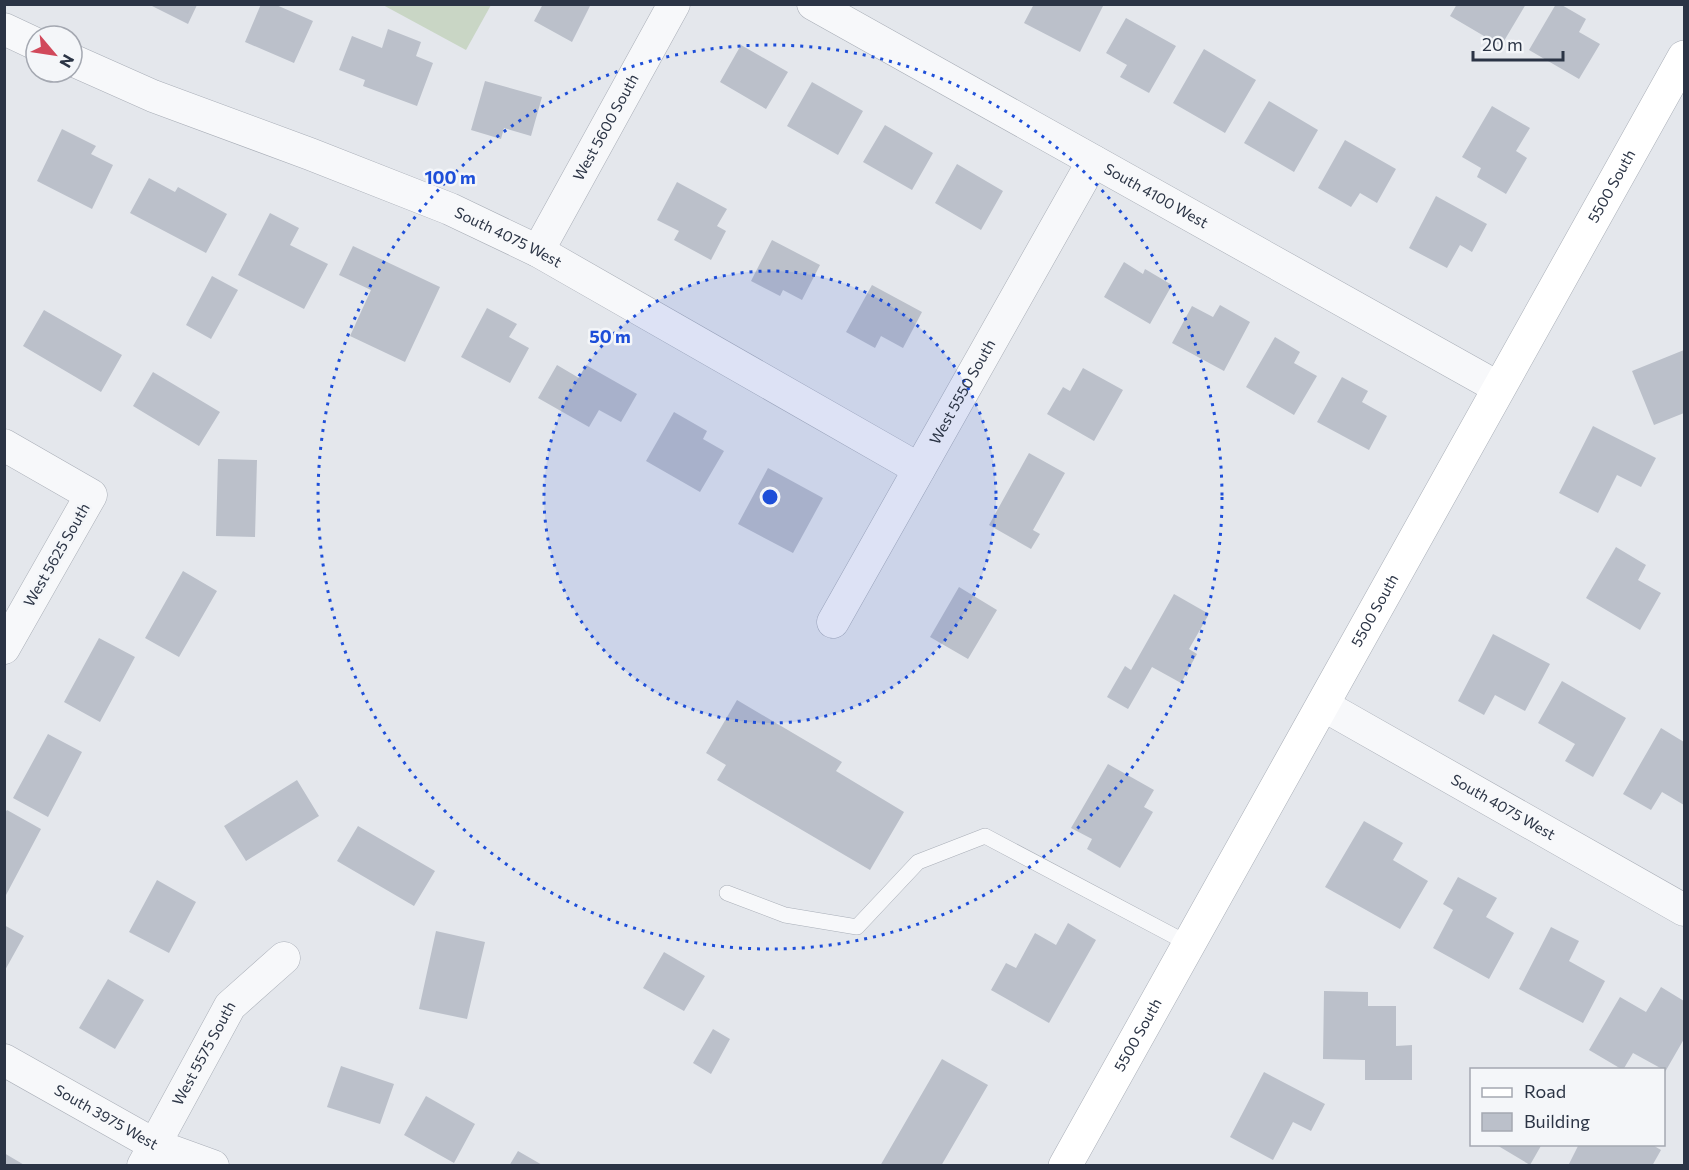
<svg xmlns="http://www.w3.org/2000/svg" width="1689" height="1170" viewBox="0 0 1689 1170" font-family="Commissioner,sans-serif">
	<rect width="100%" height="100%" fill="#e4e7ec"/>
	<path fill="#c9d6c5" d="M383,5h108l-25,45z"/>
	<path fill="#bbc0ca" d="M261,4h13l39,17 -19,42 -49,-21z
		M543,4h48l-19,38 -38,-21z
		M1034,4h70l-24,48 -56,-29z
		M1457,4h69l-25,42 -51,-30z
		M1556,4h4l26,15 -7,13 21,12 -21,35 -50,-29z
		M150,5h47l-9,19z
		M1126,18l50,28 -27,47 -29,-16 7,-12 -21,-12z
		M388,29l33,13 -5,14 17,7 -16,43 -54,-20 2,-6 -26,-10 13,-34 30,12z
		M741,45l47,27 -22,37 -46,-27z
		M1204,49l52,31 -31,53 -52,-30z
		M485,81l57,16 -11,39 -27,-8 -3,11 -30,-9z
		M812,82l51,29 -25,44 -51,-29z
		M1269,101l49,29 -24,42 -50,-29z
		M1492,106l38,22 -14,23 11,7 -21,36 -29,-17 4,-9 -19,-11z
		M885,125l48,28 -21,37 -49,-28z
		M62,129l34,17 -5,8 22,11 -21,44 -55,-28z
		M1345,140l51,29 -19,34 -17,-10 -9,14 -33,-19z
		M957,164l46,27 -22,39 -46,-27z
		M149,178l26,14 3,-5 49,27 -21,39 -76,-40z
		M677,182l50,27 -10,17 9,5 -15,29 -37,-20 5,-9 -22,-11z
		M1436,196l51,28 -15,28 -12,-7 -13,23 -38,-20z
		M270,213l29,15 -9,17 38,19 -24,45 -66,-34z
		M772,240l48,25 -18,35 -19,-10 -3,6 -29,-15z
		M353,246l87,41 -35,75 -55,-26 21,-46 -32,-15z
		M1124,262l19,12 2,-5 27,16 -22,39 -46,-27z
		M212,276l26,14 -27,49 -25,-14z
		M872,285l50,27 -19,36 -22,-12 -6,12 -29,-16z
		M1220,305l30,17 -26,49 -52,-28 20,-37 21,11z
		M487,308l30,16 -8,13 20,11 -19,35 -49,-26z
		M44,310l78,45 -21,37 -78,-46z
		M1275,337l25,15 -6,11 23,13 -23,39 -48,-28z
		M1684,350v63l-30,12 -22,-54z
		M557,365l22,13 7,-13 51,29 -16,28 -22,-12 -10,17 -51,-29z
		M1083,368l40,22 -29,51 -47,-27 16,-27 7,4z
		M153,372l67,40 -21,34 -66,-40z
		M1342,377l26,14 -6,11 25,14 -18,34 -52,-28z
		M674,412l33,19 -4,8 21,12 -24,41 -54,-31z
		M1593,426l63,32 -15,29 -24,-12 -19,38 -39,-20z
		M1029,453l36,20 -32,57 7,4 -9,15 -42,-24z
		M218,459l39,1 -2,77 -39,-1z
		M768,468l55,30 -30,55 -55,-29z
		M1616,547l30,18 -8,15 23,13 -21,37 -54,-32z
		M183,571l34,20 -38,66 -34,-19z
		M959,587l38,23 -29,49 -38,-22z
		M1174,594l35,20 -20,35 8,5 -16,29 -29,-16 -24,42 -21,-12 18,-31 6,4z
		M1493,634l57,30 -25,47 -30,-16 -11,20 -26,-14z
		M99,638l36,19 -35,65 -36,-20z
		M1562,681l64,37 -33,59 -28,-16 10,-17 -37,-21z
		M737,700l105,62 -6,9 68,41 -34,58 -153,-90 9,-15 -20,-12z
		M1661,728l23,14v63l-22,-13 -11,18 -28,-16z
		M48,734l34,18 -34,65 -35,-19z
		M1108,764l46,26 -10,17 9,5 -33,56 -33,-19 5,-10 -21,-11z
		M297,780l22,36 -73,45 -22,-35z
		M7,810l34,19 -35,66 -2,-1v-80z
		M1364,821l39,22 -10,17 35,21 -28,48 -75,-42z
		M358,826l77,45 -21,35 -77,-45z
		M1458,877l39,21 -11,19 28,16 -25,46 -56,-31 20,-38 -10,-6z
		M157,880l39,22 -27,51 -40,-21z
		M1068,923l28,17 -47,83 -58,-33 15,-27 10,5 19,-35 21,12z
		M4,925l20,11 -20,36z
		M1551,927l28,14 -10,20 36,20 -22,42 -64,-34z
		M436,931l49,11 -18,77 -48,-10z
		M664,952l41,24 -21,35 -41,-23z
		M108,979l36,21 -29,49 -36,-21z
		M1661,987l23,14v38l-19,33 -1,-2 -31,-17 -10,17 -34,-20 31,-53 26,15z
		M1324,991l44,1v14h28v40l16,-1v35h-47v-20l-42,-1z
		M713,1029l17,10 -19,35 -18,-11z
		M942,1059l46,26 -47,81h-61z
		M341,1066l53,18 -14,40 -53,-17z
		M1264,1072l61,32 -14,27 -18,-9 -20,38 -43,-23z
		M426,1096l49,28 -21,39 -50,-28z
		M1495,1144h47l-12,21z
		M1579,1144h72l10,6 -9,16h-84z
		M518,1151l26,15h-35z
		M4,1153l22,13h-22z"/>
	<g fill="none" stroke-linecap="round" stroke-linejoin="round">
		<defs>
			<path id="service" d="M727,893l58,22 72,12 61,-65 67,-26 204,108"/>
			<g id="minor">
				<path id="s1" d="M813,4l686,384"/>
				<path d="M4,29l32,15"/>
				<path id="s2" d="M72,60l81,36 157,58 140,55 88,42 381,218"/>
				<path id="s3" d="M538,251l136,-247"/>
				<path d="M4,445l87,50 -87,153"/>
				<path id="s4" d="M833,622l260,-461"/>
				<path id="s5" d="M1323,705l361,205"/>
				<path id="s6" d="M4,1060l151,85 58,21"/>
				<path id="s7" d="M143,1166l87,-160 54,-48"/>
			</g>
			<g id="secondary">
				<path id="s8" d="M1065,1166l619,-1109"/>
			</g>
		</defs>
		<use href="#service" stroke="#a9aeb7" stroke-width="16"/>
		<use href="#minor" stroke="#a9aeb7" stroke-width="33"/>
		<use href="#secondary" stroke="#a9aeb7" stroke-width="34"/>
		<use href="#service" stroke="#f7f8fa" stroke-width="15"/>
		<use href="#minor" stroke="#f7f8fa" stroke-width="32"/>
		<use href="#secondary" stroke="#fff" stroke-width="33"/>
	</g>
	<circle cx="770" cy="497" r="226" fill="#1d4ed8" fill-opacity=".12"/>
	<g fill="none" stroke="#1d4ed8" stroke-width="3" stroke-dasharray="3 6">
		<circle cx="770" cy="497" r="226"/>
		<circle cx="770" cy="497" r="452"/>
	</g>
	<g text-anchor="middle" stroke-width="5" stroke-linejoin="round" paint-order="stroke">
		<g font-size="15" fill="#2b3445" stroke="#f4f6f9">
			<text dy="5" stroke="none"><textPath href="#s3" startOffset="141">West 5600 South</textPath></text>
			<text dy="5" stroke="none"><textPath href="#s8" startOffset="1122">5500 South</textPath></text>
			<text dy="5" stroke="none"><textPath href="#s1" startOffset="393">South 4100 West</textPath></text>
			<text dy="5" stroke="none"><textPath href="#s2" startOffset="471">South 4075 West</textPath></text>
			<text dy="5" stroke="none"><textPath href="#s4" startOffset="264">West 5550 South</textPath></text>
			<text transform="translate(57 555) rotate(-60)" y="5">West 5625 South</text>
			<text dy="5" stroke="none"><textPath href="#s8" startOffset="636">5500 South</textPath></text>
			<text dy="5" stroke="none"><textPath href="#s5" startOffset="207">South 4075 West</textPath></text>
			<text dy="5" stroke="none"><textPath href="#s8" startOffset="150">5500 South</textPath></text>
			<text dy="5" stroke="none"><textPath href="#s7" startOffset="128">West 5575 South</textPath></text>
			<text dy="5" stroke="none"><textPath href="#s6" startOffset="117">South 3975 West</textPath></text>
		</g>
	</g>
	<circle cx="770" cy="497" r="9" fill="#1d4ed8" stroke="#f4f6f9" stroke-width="3"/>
	<g font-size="18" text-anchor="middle" font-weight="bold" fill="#1d4ed8" stroke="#f4f6f9" stroke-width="5" stroke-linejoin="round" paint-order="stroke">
		<text x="450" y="184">100 m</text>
		<text x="610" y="343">50 m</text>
	</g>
	<rect width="1689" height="1170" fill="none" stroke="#2b3445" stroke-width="12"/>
	<rect x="1470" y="1068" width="195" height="78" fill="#f4f6f9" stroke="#a4a8b1" stroke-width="1.5"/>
	<rect x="1482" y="1088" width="30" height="9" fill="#ffffff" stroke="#a4a8b1" stroke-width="1.5"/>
	<text x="1524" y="1098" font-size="18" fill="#2b3445">Road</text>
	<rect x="1482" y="1113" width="30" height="18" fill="#bbc0ca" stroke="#a4a8b1" stroke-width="1.5"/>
	<text x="1524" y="1128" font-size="18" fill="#2b3445">Building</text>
	<g transform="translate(54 54) rotate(119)"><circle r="28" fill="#f4f6f9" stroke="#a4a8b1" stroke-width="1.5"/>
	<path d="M0-4.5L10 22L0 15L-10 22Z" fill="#d1495b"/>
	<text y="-9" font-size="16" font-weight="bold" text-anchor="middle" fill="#2b3445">N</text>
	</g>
	<path d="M1473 51v9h90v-9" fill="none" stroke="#2b3445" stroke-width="3"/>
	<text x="1482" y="51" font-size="18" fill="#2b3445" stroke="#f4f6f9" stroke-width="4.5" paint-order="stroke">20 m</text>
</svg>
